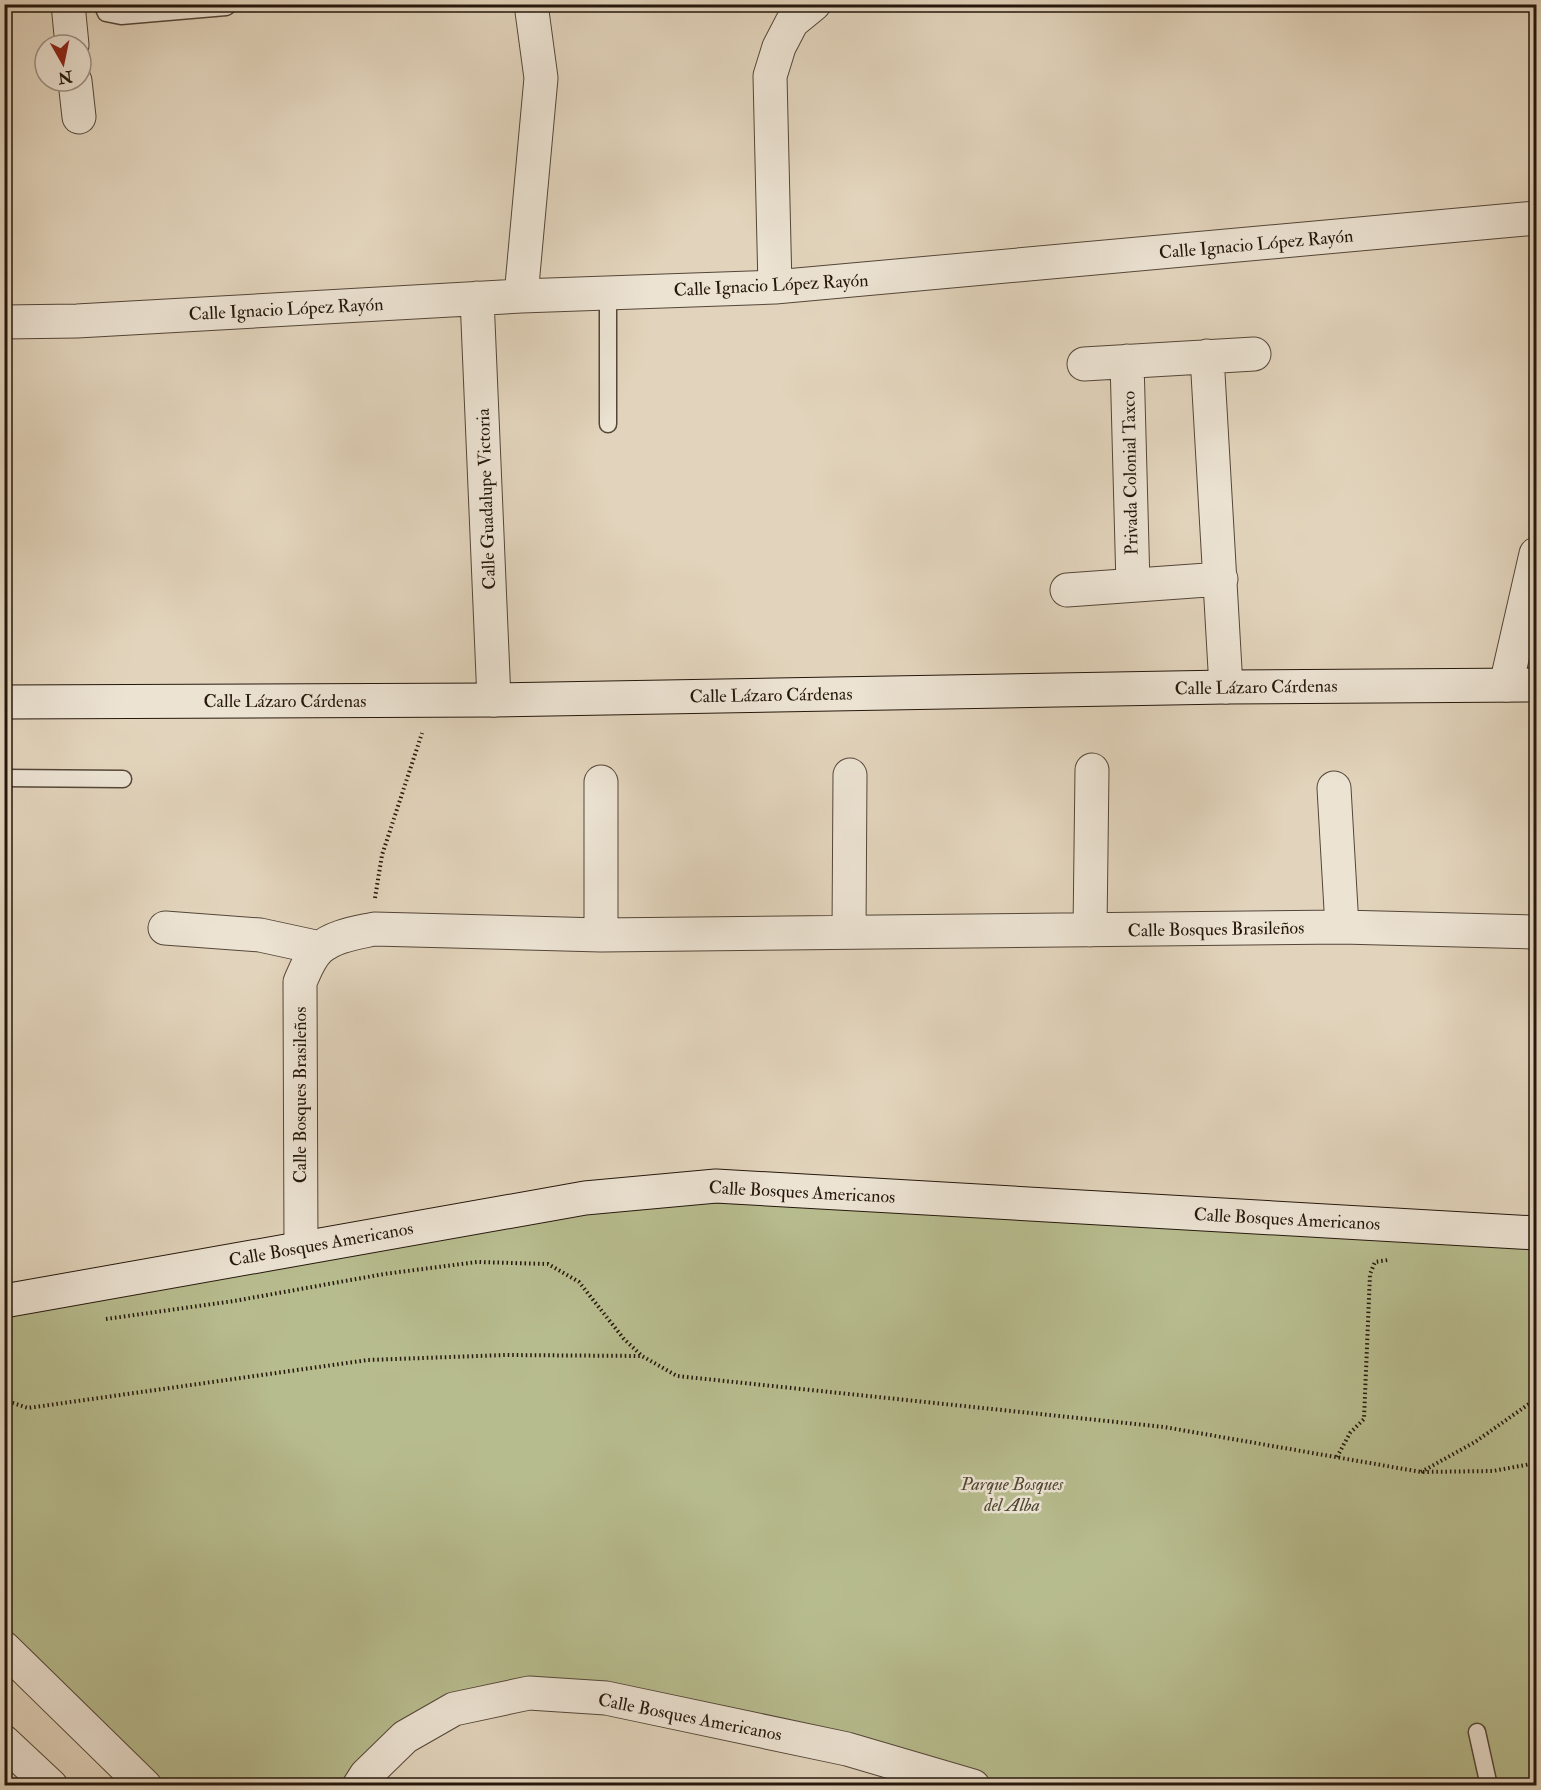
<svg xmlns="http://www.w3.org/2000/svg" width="1541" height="1790" viewBox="0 0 1541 1790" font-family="'IM FELL Double Pica',serif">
	<rect width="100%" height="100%" fill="#e2d4bc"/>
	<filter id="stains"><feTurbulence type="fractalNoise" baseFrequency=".00333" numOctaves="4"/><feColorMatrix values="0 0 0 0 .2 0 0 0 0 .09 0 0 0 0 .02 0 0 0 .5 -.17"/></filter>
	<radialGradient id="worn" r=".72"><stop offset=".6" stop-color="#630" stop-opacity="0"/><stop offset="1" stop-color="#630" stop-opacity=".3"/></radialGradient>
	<path fill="#b7bc8e" stroke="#6e6a4d" stroke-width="1.5" d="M585,1198l951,35v552h-563l-367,-87 -152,11 -95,76h-214l-140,-137 -1,-339z"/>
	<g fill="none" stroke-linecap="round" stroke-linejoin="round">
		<defs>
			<path id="service" d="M102,4l4,9 15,3 105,-9 4,-3
				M608,293v131
				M4,778l119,1
				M1477,1732l12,54"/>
			<path id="minor" d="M68,4l4,41
				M75,81l4,36
				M775,287l-5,-211 9,-29 13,-25 22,-18
				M521,296l20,-218 -10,-74
				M477,298l17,402
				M4,322l73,-1 444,-25 254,-9 761,-69
				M1207,356l19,331
				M1127,361l6,224
				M1084,364l170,-10
				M1067,590l154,-11
				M1334,788l8,139
				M165,928l95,7 60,13
				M1090,930l2,-160
				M849,932l1,-157
				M601,935v-153
				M301,1247l-1,-265c5,-11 10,-25 19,-33 14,-13 37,-16 55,-20l227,6 741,-8 194,5
				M359,1786l7,-11 39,-38 49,-28 75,-16 77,5 241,51 126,37"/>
			<path id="tertiary" d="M1506,685l30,-131
				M4,1648l141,138
				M4,1742l47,44"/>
			<path id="secondary" d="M4,702l490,-2 732,-13 310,-2
				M4,1301l581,-103 131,-12 820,47"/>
		</defs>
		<use href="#service" stroke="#544638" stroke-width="19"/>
		<use href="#minor" stroke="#544638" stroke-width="35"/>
		<use href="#tertiary" stroke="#544638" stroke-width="35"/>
		<use href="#secondary" stroke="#25170c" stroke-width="35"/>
		<path stroke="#25170c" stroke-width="4" stroke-dasharray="1.5 3" stroke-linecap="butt" d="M375,898l7,-43 40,-122
			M106,1319l128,-18 150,-27 93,-12 71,2 31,18 45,57 18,17 35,20 487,51 257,45 72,-1 43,-8
			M4,1400l24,8 340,-48 137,-5 137,1
			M1337,1457l13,-24 14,-14 6,-145 5,-12 13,-2
			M1421,1472l54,-30 61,-43"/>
		<use href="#service" stroke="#ece3d3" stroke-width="16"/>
		<use href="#minor" stroke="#ece3d3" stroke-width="33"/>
		<use href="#tertiary" stroke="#ece3d3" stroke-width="33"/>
		<use href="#secondary" stroke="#ece3d3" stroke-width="33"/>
	</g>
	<g text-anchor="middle" stroke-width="5" stroke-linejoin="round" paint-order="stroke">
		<g font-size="18" fill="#25170c" stroke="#ece3d3">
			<text transform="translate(1256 244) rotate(-5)" y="6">Calle Ignacio López Rayón</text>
			<text transform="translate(771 285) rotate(-3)" y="6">Calle Ignacio López Rayón</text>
			<text transform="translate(286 309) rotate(-3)" y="6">Calle Ignacio López Rayón</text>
			<text transform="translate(1130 473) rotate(-91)" y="6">Privada Colonial Taxco</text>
			<text transform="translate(486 499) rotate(-92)" y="6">Calle Guadalupe Victoria</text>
			<text transform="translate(1256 687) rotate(-1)" y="6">Calle Lázaro Cárdenas</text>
			<text transform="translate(771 695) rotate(-1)" y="6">Calle Lázaro Cárdenas</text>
			<text x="285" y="707">Calle Lázaro Cárdenas</text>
			<text transform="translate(1216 929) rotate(-1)" y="6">Calle Bosques Brasileños</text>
			<text transform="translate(300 1095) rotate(-90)" y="6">Calle Bosques Brasileños</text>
			<text transform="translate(802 1192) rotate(3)" y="6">Calle Bosques Americanos</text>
			<text transform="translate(1287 1219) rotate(3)" y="6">Calle Bosques Americanos</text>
			<text transform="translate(321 1244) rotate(-10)" y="6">Calle Bosques Americanos</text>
			<text transform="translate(690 1717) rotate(11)" y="6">Calle Bosques Americanos</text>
		</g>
		<g font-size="18" font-style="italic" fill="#514933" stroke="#ece3d3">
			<text x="1012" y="1490">Parque Bosques<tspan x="1012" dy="21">del Alba</tspan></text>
		</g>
	</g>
	<rect width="1541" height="1790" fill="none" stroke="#e2d4bc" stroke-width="24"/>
	<rect x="6" y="6" width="1529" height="1778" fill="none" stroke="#25170c" stroke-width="3"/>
	<rect x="12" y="12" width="1517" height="1766" fill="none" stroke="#25170c" stroke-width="1.5"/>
	<g transform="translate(63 63) rotate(171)"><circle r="28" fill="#ece3d3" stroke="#9c9183" stroke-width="1.5"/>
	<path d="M0-4.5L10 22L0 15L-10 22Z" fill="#8f2418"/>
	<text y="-9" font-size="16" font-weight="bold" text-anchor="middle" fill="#25170c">N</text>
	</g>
	<rect width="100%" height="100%" filter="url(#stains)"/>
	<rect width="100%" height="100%" fill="url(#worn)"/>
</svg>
